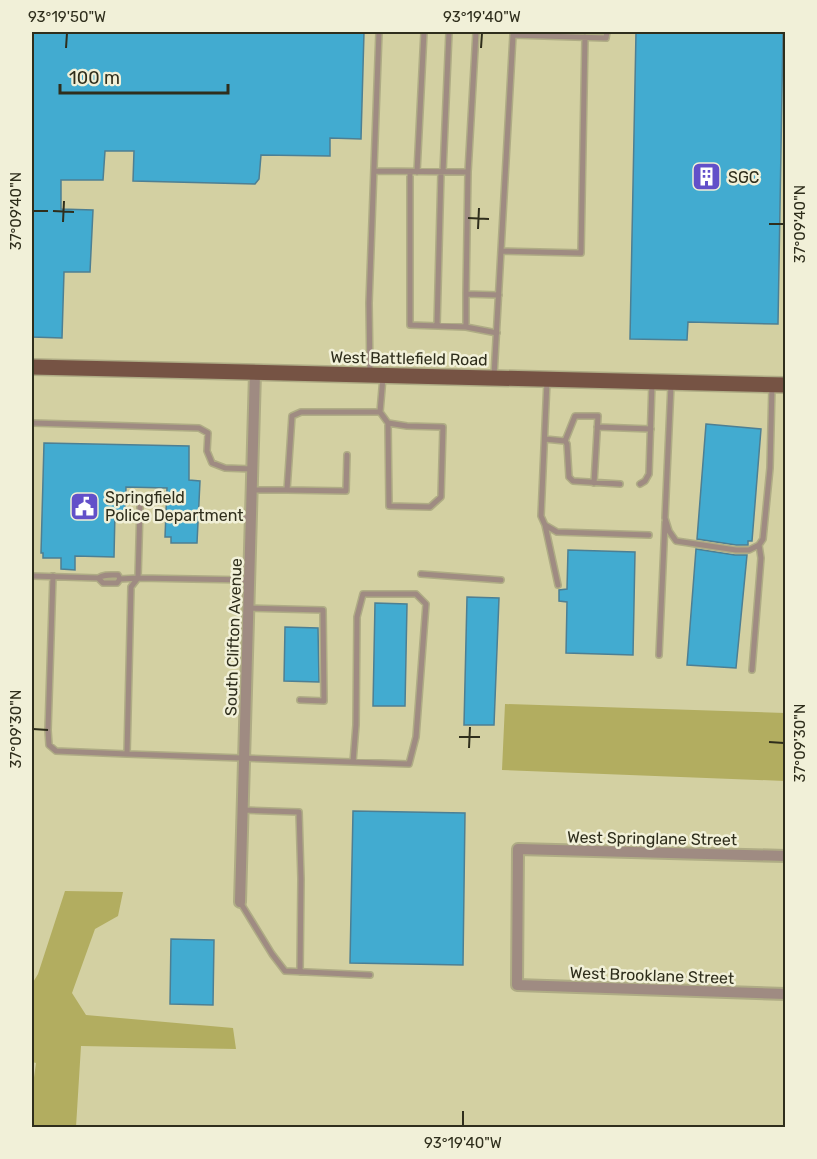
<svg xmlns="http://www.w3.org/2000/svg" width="817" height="1159" viewBox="0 0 817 1159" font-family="Rubik,sans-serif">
	<rect width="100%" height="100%" fill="#d3d0a2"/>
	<path fill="#b2ad60" d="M505,704l280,9v68l-283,-11z
		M65,891l58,1 -5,24 -23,13 -23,64 14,22 147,13 3,21 -155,-3 -5,81h-44v-35l4,-29 -4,-1v-78l6,-10z"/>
	<path fill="#42abd0" stroke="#4d7f93" stroke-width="1.5" d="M32,32h332l-3,107 -31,-1v18l-69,-1 -2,24 -4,5 -122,-3 1,-30h-29l-2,29h-42v29l32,1 -3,62h-26l-2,66 -30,-1z
		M636,32h147l-5,292 -90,-2 -1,18 -57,-1z
		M706,424l55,5 -9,112h-4v4h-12l-39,-6z
		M44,443l145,3v34l11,1 -3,62h-26v-6h-6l2,-49 -41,-1 -1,24h-10l-1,46 -39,-1v14l-14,-1v-11h-18v-5h-2z
		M696,549l39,6h12l-11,113 -49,-3z
		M568,550l67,2 -2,103 -67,-2 1,-51 -8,-1v-11l8,-1z
		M467,597l32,1 -5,127h-30z
		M375,603l32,1 -2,102h-32z
		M285,627l33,1 1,54 -35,-1z
		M353,811l112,2 -2,152 -113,-2z
		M171,939l43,1 -1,65 -43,-1z"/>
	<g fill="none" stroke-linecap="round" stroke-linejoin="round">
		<defs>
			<path id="service" d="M374,171l94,1 -2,122 33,1
				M410,172v153l56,2v-33
				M417,172l7,-140
				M443,172l6,-140
				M468,172l8,-140
				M501,251l80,2 4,-216
				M437,326l4,-154
				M466,327l31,6
				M370,375l-1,-72 10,-271
				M494,376l19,-341 93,3 1,-6
				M547,381l-6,135 4,9 12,7 92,3
				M671,385l-6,133 4,13 7,10 60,9h13l10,-5 4,-6 7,-71 2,-82
				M380,412l8,11 19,3 36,1 -2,70 -11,10 -41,-1 -1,-83
				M32,423l167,5 9,5 -1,18 5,12 13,5 27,1
				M597,427l54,2
				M545,439l20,2 2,3 2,33 4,4 47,3
				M565,441l10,-25h23l-4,67
				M640,484l5,-3 4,-7 3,-91
				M252,490h35l5,-74 9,-4h79l3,-35
				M287,490l59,1 1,-36
				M140,507l-2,71 111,2
				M203,517l48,1
				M545,525l13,60
				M421,574l80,6
				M32,576l66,2
				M53,576l-5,154 1,15 7,6 71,3
				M138,578l-7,9 -4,167 196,7 86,3 7,-27 10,-133 -10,-10h-53l-6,23 -1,108 -3,37
				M120,579l-2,-4c-8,0 -14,-1 -20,3l5,5h14l3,-4 18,-1
				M248,608l75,2 1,91 -24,-1
				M659,655l6,-133
				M752,670l9,-112 -2,-13
				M243,810l56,2 2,67 -1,93
				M240,902l32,52 13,17 85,4"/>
			<path id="minor" d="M786,856l-268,-7 -1,136 269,9
				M240,902l15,-529"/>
			<path id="primary" d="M32,367l754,18"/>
		</defs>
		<use href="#service" stroke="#afac85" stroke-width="8"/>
		<use href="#minor" stroke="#afac85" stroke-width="14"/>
		<use href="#primary" stroke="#afac85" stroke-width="18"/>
		<use href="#service" stroke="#9f8b82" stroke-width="5"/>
		<use href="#minor" stroke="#9f8b82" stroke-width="10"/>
		<use href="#primary" stroke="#765344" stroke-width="15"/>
	</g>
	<path fill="none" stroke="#2f2e1c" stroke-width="2" d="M66,48l1,-15M481,48l1,-15M33,211h15M53,211l21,1M468,218l21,1M63,222l1,-21M769,224h15M478,229l1,-21M33,729l15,1M459,737h21M769,742l15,1M469,748l1,-21M463,1126v-15"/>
	<defs>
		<symbol id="building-square" viewBox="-11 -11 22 22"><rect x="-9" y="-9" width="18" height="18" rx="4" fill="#6250c9" stroke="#f1f0d8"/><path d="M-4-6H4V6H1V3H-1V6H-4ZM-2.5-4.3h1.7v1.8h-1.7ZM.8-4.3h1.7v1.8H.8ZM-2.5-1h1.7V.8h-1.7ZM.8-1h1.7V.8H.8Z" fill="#fff"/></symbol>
		<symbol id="civic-square" viewBox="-11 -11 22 22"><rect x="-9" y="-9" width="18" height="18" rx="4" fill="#6250c9" stroke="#f1f0d8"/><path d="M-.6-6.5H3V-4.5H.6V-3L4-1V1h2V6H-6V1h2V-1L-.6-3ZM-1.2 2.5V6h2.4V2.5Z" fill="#fff"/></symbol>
	</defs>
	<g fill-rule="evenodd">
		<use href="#building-square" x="690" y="160" width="33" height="33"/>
		<use href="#civic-square" x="68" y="490" width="33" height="33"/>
	</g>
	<g text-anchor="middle" stroke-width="5" stroke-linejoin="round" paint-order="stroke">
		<g font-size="16" fill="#2f2e1c" stroke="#f1f0d8" text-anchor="start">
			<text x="728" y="183">SGC</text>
			<text x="105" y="503">Springfield<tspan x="105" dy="18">Police Department</tspan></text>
		</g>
		<g font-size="16" fill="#2f2e1c" stroke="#f1f0d8">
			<text transform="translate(409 358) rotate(1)" y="6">West Battlefield Road</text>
			<text transform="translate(233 637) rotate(-88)" y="6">South Clifton Avenue</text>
			<text transform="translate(652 838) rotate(1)" y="6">West Springlane Street</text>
			<text transform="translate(652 975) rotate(2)" y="6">West Brooklane Street</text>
		</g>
	</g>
	<rect width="817" height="1159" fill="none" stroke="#f1f0d8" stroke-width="66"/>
	<path d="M60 84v9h168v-9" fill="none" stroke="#2f2e1c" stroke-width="3"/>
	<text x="69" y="84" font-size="18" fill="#2f2e1c" stroke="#f1f0d8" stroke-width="4.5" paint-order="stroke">100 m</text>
	<rect x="33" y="33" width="751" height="1093" fill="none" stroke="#2f2e1c" stroke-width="2"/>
	<g font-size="15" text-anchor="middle" fill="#2f2e1c">
		<text x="67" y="22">93°19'50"W</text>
		<text x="482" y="22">93°19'40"W</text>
		<text transform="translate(16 211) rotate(-90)" y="5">37°09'40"N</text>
		<text transform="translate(800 224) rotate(-90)" y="5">37°09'40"N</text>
		<text transform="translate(16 729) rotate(-90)" y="5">37°09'30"N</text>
		<text transform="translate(800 743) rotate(-90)" y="5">37°09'30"N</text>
		<text x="463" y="1148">93°19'40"W</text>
	</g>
</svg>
